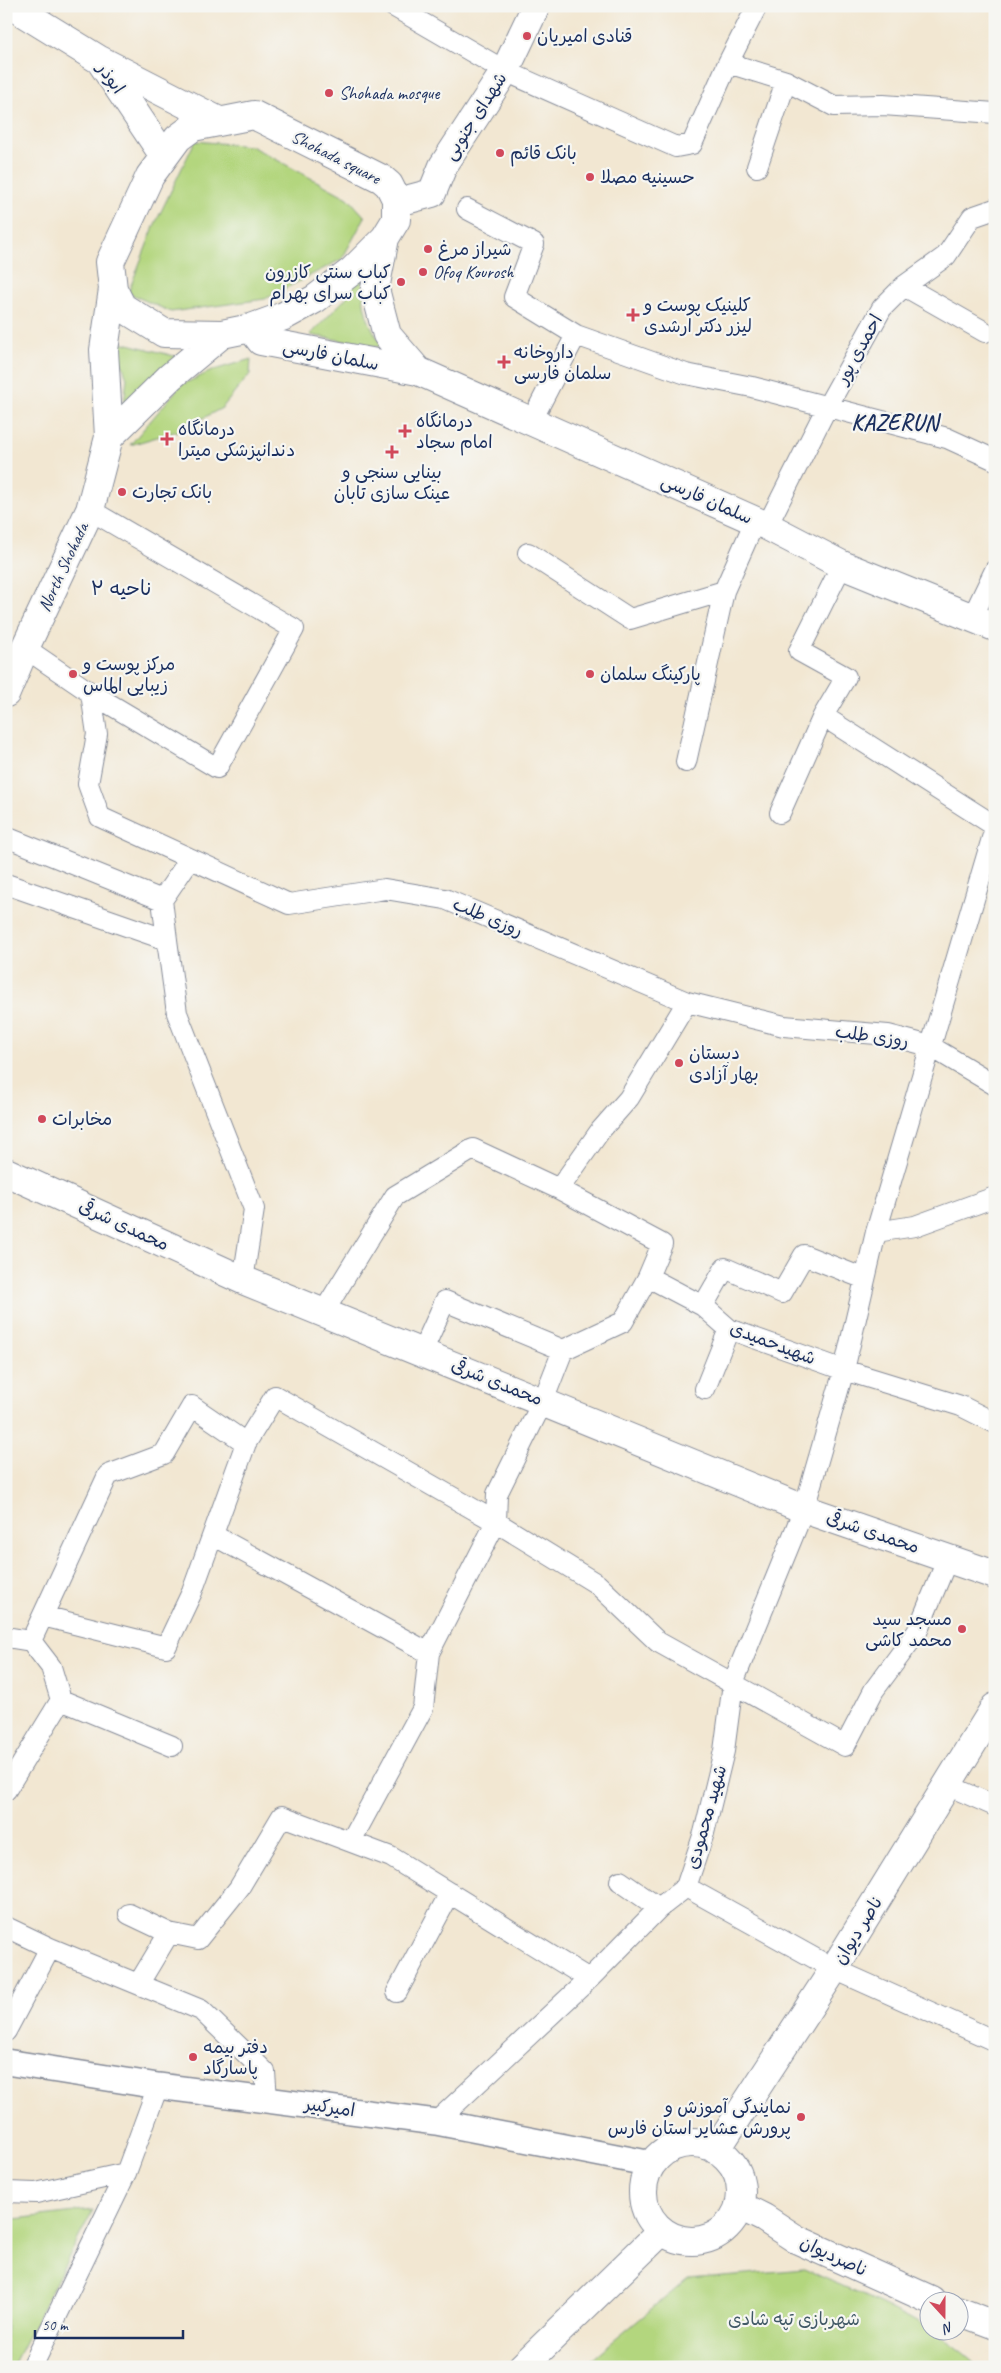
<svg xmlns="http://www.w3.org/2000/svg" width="1001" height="2373" viewBox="0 0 1001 2373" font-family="Caveat,'Playpen Sans Arabic',sans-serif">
	<rect width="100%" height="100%" fill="#f6f6f2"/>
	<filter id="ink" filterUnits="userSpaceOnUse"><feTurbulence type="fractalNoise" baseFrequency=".02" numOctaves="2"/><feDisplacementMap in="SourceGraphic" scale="10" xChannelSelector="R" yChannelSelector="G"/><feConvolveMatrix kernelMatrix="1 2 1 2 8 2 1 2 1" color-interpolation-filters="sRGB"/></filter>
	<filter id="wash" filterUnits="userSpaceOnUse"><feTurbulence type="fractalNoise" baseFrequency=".0096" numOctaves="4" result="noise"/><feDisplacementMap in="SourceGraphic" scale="20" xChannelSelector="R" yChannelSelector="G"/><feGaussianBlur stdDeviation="1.12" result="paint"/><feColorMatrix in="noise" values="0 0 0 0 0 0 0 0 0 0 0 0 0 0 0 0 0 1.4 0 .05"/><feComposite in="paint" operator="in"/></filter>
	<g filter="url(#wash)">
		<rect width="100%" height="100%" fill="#f2e7d2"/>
		<path fill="#b3d67e" stroke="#67826e" d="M195,141l56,5 97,52 17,19 -23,42 -77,40 -94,13 -43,-19 27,-69z
			M363,268c-1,36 0,49 21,80l-74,-13 35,-36z
			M113,340l65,17 -55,53 4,-32z
			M251,359l-1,15 -28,34 -41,22 -51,15 51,-60 33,-15z
			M93,2210l-81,157h-6v-147z
			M804,2269c56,25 132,55 175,98h-397l106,-88z"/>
	</g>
	<g filter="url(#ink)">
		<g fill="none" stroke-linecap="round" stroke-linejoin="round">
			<defs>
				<path id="minor" d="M393,6l112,65 171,76 16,-3 36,-81 58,18 48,25 49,-1 112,8
					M728,63l29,-57
					M757,167l29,-86
					M467,209l67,35 -20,53 62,38 -44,85
					M904,286l81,46
					M576,335l110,39 66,13 195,51 48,22
					M767,526l60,-119 55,-99 22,-22 42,-30 26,-39 23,-8
					M528,553l102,66 94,-28
					M842,565l-43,86 47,26 -23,39 172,110
					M972,618l23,-48
					M25,648l66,45 126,75 77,-139 -204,-119
					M91,693l6,41 -9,50 12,33 189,87 96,-15 60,10 242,103 97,24 104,9 42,11 65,39
					M686,762l38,-171 31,-70
					M780,813l43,-97
					M6,837l156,63
					M6,884l161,56 10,73 77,196 -11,71
					M167,940l-5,-40 28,-41
					M559,1189l103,55 -14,33 55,29 26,23 115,41 117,36 34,17
					M876,1232l39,-6 80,-29
					M703,1306l22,-38 57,25 22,-38 61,24
					M323,1313l72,-117 78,-47 86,40 41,-58 29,-33 58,-96
					M422,1352l23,-51 118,49
					M705,1389l24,-60
					M213,1535l216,118
					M43,1616l123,31 26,-55 54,-149
					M6,1637l25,4 77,-166 56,-21 28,-48 54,37 29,-47 221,126 101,62 61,58 187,104 29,-56 43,-58 31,-74
					M31,1641l20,26 10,33 111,46
					M947,1785l48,21
					M6,1790l55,-90
					M351,1841l72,-133 6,-55 67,-131 1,-28 46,-93 20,-51 60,-28 25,-45
					M620,1881l39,27
					M686,1887l148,82 161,72
					M129,1914l40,19
					M6,1927l44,21 151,62 64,62 2,26
					M139,1983l30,-50 29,6 41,-51 43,-72 109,41 198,122
					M397,1992l53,-99
					M6,2031l44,-83
					M436,2122l153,-143 70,-71 27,-21 18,-54 20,-82 9,-68 71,-174 40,-139 32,-138 119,-404
					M6,2192l30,1 90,-20
					M32,2367l94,-194 32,-87"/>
				<path id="tertiary" d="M6,2062l152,24 278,36 216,42"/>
				<path id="secondary" d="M12,6l86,53 121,62
					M101,62l63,94
					M254,115l128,64 7,6 7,14v21l-11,18 -33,33 -37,28 -31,17 -33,12 -29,6 -58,-1 -42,-26 -9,-18 -3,-27 40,-86 28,-38 15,-11z
					M396,199l6,2 30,-8 11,-27 62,-95 31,-65
					M385,238l-10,51 12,46 31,36
					M251,328l10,13 157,30 349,155 75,39 153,62
					M109,437l61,-60 52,-43
					M6,693l19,-45 65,-138 19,-73 -5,-87 9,-61
					M6,1172l237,108 561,229 191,66
					M643 2192a49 49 0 1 1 98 0a49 49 0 1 1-98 0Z
					M716,2150l118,-181 161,-262
					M740,2206l24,12 32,21 135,61
					M958,2311l37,14
					M522,2367l140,-136"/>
			</defs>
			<use href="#minor" stroke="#868b98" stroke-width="22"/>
			<use href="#tertiary" stroke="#868b98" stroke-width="28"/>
			<use href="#secondary" stroke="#868b98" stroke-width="30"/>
			<use href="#minor" stroke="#fff" stroke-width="20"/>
			<use href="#tertiary" stroke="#fff" stroke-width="25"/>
			<use href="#secondary" stroke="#fff" stroke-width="28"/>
		</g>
	</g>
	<g fill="#d1495b" stroke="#f6f6f2" stroke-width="2">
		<circle cx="527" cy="36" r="5"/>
		<circle cx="329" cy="93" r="5"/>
		<circle cx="500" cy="153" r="5"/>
		<circle cx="590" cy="177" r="5"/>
		<circle cx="428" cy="249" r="5"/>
		<circle cx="423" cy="272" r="5"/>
		<circle cx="401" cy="282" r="5"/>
		<path d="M630.5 307.5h5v5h5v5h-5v5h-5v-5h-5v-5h5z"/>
		<path d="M501.5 354.5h5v5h5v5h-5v5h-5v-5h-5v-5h5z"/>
		<path d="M402.5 423.5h5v5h5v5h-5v5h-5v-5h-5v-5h5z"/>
		<path d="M164.5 431.5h5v5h5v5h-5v5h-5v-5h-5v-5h5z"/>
		<path d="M389.5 444.5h5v5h5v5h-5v5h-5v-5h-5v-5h5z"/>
		<circle cx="122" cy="492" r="5"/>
		<circle cx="73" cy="674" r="5"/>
		<circle cx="590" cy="674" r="5"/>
		<circle cx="679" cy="1063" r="5"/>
		<circle cx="42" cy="1119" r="5"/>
		<circle cx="962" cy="1629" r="5"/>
		<circle cx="193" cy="2057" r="5"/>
		<circle cx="801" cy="2117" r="5"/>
	</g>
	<g text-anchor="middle" stroke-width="4.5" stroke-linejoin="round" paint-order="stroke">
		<g font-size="18" fill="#1b2f5e" stroke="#f6f6f2" text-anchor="start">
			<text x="537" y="42">قنادی امیریان</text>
			<text x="339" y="99">Shohada mosque</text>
			<text x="510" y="159">بانک قائم</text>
			<text x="600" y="183">حسینیه مصلا</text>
			<text x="438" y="255">شیراز مرغ</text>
			<text x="391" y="278" text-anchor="end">کباب سنتی کازرون<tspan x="391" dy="21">کباب سرای بهرام</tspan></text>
			<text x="433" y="278">Ofoq Kourosh</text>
			<text x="644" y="311">کلینیک پوست و<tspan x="644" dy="21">لیزر دکتر ارشدی</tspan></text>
			<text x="514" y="358">داروخانه<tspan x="514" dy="21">سلمان فارسی</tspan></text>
			<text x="416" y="427">درمانگاه<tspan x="416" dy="21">امام سجاد</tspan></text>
			<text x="178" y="435">درمانگاه<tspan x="178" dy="21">دندانپزشکی میترا</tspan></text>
			<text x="392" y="478" text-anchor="middle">بینایی سنجی و<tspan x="392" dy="21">عینک سازی تابان</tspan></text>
			<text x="132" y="498">بانک تجارت</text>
			<text x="83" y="670">مرکز پوست و<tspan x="83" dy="21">زیبایی الماس</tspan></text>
			<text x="600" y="680">پارکینگ سلمان</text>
			<text x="689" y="1059">دبستان<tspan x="689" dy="21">بهار آزادی</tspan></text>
			<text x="52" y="1125">مخابرات</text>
			<text x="952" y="1625" text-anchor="end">مسجد سید<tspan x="952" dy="21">محمد کاشی</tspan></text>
			<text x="203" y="2053">دفتر بیمه<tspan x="203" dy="21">پاسارگاد</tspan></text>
			<text x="791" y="2113" text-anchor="end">نمایندگی آموزش و<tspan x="791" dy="21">پرورش عشایر استان فارس</tspan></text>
		</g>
		<g font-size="18" fill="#1b2f5e" stroke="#f6f6f2">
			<text transform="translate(111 78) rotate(55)" y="6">ابوذر</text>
			<text transform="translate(475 116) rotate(-57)" y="6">شهدای جنوبی</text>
			<text transform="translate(336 157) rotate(27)" y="6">Shohada square</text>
			<text transform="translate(859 349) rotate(-61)" y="6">احمدی پور</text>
			<text transform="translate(331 355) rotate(11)" y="6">سلمان فارسی</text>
			<text transform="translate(707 499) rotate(24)" y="6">سلمان فارسی</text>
			<text transform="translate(63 567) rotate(-65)" y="6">North Shohada</text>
			<text transform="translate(488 917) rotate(23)" y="6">روزی طلب</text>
			<text transform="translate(872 1036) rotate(8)" y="6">روزی طلب</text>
			<text transform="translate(124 1225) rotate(25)" y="6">محمدی شرقی</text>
			<text transform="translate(773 1343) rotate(21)" y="6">شهیدحمیدی</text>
			<text transform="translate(497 1382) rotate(22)" y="6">محمدی شرقی</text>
			<text transform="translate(873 1532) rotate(19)" y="6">محمدی شرقی</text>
			<text transform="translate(706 1817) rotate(-74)" y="6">شهید محمودی</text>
			<text transform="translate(858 1930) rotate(-58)" y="6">ناصر دیوان</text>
			<text transform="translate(330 2107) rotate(8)" y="6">امیرکبیر</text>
			<text transform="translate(834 2256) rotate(25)" y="6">ناصردیوان</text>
		</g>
		<g font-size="18" fill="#415966" stroke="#f6f6f2">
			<text x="794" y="2325">شهربازی تپه شادی</text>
		</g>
		<g font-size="20" fill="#1b2f5e" stroke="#f6f6f2">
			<text x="121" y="595">ناحیه ۲</text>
		</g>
		<g font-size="22" font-weight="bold" letter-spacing="1" fill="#1b2f5e" stroke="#f6f6f2">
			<text x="895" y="430">KAZERUN</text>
		</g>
	</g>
	<rect width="1001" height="2373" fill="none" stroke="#f6f6f2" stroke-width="25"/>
	<g transform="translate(944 2316) rotate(159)"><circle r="24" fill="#f6f6f2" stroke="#9ea6b7"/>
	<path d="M0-4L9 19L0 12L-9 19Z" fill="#d1495b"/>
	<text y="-8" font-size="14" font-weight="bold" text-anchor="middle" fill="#1b2f5e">N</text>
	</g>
	<path d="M35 2330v8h148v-8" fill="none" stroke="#1b2f5e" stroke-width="2.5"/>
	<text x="42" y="2330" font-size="15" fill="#1b2f5e" stroke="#f6f6f2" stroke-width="4" paint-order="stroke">50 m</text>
</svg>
